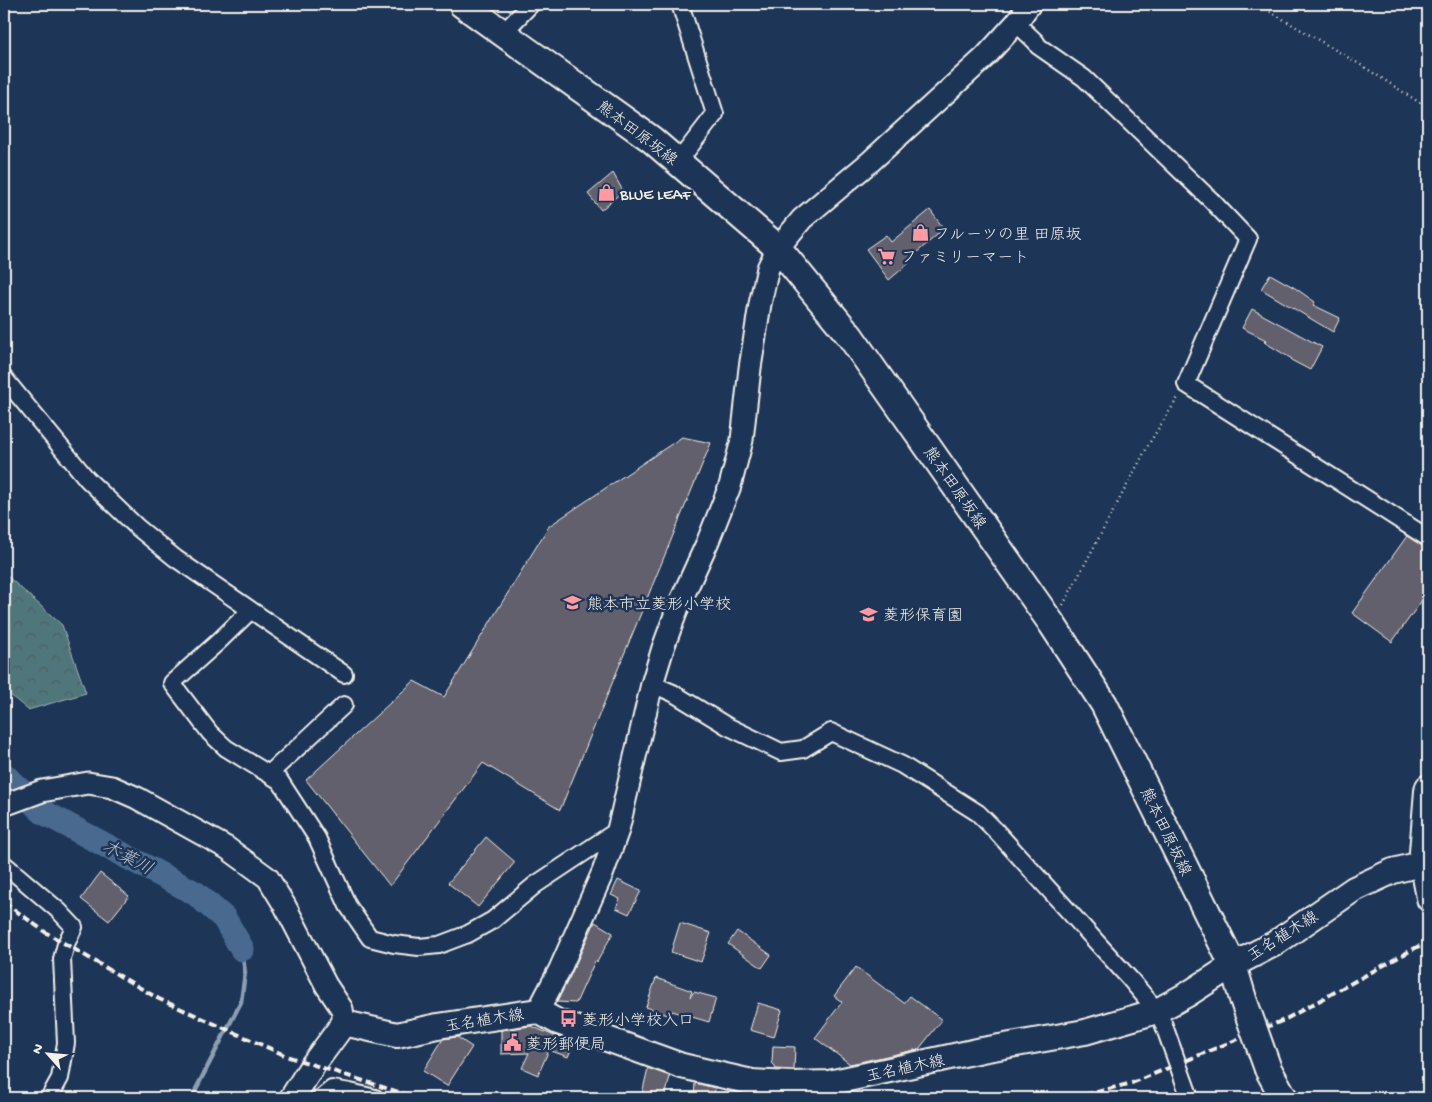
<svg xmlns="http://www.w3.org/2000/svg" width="1432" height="1102" viewBox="0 0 1432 1102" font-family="'Gochi Hand','Klee One',sans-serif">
	<defs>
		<pattern id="forest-crowns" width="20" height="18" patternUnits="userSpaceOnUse" patternTransform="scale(1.25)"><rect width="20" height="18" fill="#4f767a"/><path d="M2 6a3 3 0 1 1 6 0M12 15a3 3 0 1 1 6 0" fill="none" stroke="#4c5f60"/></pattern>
	</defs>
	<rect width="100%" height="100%" fill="#1d3557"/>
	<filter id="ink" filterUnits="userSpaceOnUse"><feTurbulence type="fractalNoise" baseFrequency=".02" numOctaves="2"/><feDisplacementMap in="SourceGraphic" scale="10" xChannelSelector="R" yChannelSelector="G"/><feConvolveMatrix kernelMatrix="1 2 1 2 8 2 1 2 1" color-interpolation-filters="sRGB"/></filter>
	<g filter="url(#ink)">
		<path fill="url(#forest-crowns)" stroke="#a2b4b1" d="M4,573l58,52 24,68 -58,17 -24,-20z"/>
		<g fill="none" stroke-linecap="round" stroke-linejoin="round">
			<path stroke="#8d9fb2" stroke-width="4.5" d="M193,1098l3,-9 45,-87 4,-29 -3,-24"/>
			<path stroke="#48698e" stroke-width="25" d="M4,775l39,37 152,81 29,25 18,31"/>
		</g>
		<path fill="#63606d" stroke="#f4f1e8" d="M613,173l10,18 -22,19 -13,-16z
			M930,210l14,19 -37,32 2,2 -20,17 -23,-31 20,-14 5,7z
			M1270,274l25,14 20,14 -2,3 27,13 -7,14 -72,-43z
			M1252,309l70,38 -12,23 -19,-10 1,-1 -28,-17 2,-2 -24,-12z
			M682,437l29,6 -151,367 -77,-47 -93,123 -84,-106 108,-99 30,16 105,-171z
			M1407,536l21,14v42l-36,50 -40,-29z
			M486,837l29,25 -37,45 -30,-24z
			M100,873l29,23 -20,25 -28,-22z
			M618,880l23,11 -12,23 -13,-6 4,-9 -9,-4z
			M595,922l18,11 -16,29 -2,-1 -19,42 -19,-1 14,-28z
			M680,923l31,10 -10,29 -30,-10z
			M737,931l34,24 -9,13 -34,-24z
			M856,967l48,36 6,-7 32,24 -23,29 -69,15 -35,-26 27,-36 -8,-6z
			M656,978l36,13 -2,6 4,-5 22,6 -7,24 -37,-11 -2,5 -24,-9z
			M758,1003l24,7 -8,27 -24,-7z
			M531,1026l28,12v-1l15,5 -6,15 -19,-7 -11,25 -16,-7 7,-15 -28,1v-24z
			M457,1037l15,10 -25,39 -24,-15 20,-32z
			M773,1046l22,1 -1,23 -18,-1 -4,-7z
			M648,1068l22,8 -5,22h-24z
			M695,1083l20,5 -1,10h-20z"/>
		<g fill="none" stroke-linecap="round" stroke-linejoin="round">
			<defs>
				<path id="minor" d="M1016,23l20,19 2,4 46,32 128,123 36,38 -62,145 242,154
					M503,33l28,-29
					M678,162l37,-48 -35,-110
					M4,378l83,101 50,48 38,31 169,116
					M251,610l-33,32 -46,41 38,50 16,15 54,33 37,57 31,68 22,32 24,6 25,3 20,-2 29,-11 25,-14 42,-35 83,-55
					M652,684l21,9 54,33 54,26 22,-3 28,-17 71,33 76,48 18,18 134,148 27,32 3,7
					M269,774l75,-69
					M4,864l55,47 15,16 -8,17 -4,15 4,84 -6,35 -11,20
					M321,1098l11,-9 18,3 25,6"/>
				<path id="tertiary" d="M4,805l38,-14 46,-8 24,4 25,11 90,50 41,30 17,28 41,79 16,24 2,14
					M1421,864l7,36
					M538,1011l22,-42 43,-97 15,-42 34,-146 11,-36 15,-41 30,-66 22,-55 12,-46 8,-72 10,-64 8,-36 10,-20 24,-29 69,-58 114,-104 31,-34 14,-19"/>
				<path id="secondary" d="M292,1098l21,-33 31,-42 53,12 41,-9 100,-15 20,11 52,18 72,26 43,10 27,6 39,2 38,-1 153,-33 103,-18 72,-21 31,-17 45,-29 41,-21 80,-55 39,-18 28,-7 6,-73 1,-4"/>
				<path id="primary" d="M462,4l189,135 127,109 72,88 202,288 52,80 129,261 10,34
					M1268,1069l16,29"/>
			</defs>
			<use href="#minor" stroke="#f4f1e8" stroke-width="20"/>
			<use href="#tertiary" stroke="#f4f1e8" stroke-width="25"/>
			<use href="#secondary" stroke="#f4f1e8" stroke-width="28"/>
			<use href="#primary" stroke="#f4f1e8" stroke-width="30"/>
			<path stroke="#f4f1e8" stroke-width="2.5" stroke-dasharray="1 4" stroke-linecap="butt" d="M1257,4l104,61 67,43
				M1063,605l87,-163 29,-46"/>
			<use href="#minor" stroke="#1d3557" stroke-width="16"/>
			<use href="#tertiary" stroke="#1d3557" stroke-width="21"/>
			<use href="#secondary" stroke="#1d3557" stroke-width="24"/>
			<use href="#primary" stroke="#1d3557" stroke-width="26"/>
			<path stroke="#f4f1e8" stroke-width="4" stroke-dasharray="8 4" stroke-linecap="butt" d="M4,902l41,30 114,67 130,58 128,41
				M1073,1098l59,-15 152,-63 135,-74 9,-6"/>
			<defs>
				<path id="minor-bridge" d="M1163,1023l27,75"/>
				<path id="primary-bridge" d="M1243,999l25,70"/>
			</defs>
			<use href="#minor-bridge" stroke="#f4f1e8" stroke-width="20" stroke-linecap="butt"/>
			<use href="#primary-bridge" stroke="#f4f1e8" stroke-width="30" stroke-linecap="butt"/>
			<use href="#minor-bridge" stroke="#1d3557" stroke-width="16"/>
			<use href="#primary-bridge" stroke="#1d3557" stroke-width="26"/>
		</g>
	</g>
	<defs>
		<symbol id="shop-bare" viewBox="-9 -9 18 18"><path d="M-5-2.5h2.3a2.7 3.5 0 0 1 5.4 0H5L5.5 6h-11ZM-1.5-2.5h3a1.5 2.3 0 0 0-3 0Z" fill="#ff9aa2" stroke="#1d3557" stroke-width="2.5" paint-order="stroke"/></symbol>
		<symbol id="supermarket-bare" viewBox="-9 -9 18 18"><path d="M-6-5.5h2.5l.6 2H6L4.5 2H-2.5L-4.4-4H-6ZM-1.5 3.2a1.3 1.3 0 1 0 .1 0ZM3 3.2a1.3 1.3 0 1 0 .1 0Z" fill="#ff9aa2" stroke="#1d3557" stroke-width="2.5" paint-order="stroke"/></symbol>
		<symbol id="school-bare" viewBox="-9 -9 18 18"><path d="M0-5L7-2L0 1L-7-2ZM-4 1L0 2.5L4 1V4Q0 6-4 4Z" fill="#ff9aa2" stroke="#1d3557" stroke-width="2.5" paint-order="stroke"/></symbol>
		<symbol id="bus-bare" viewBox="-9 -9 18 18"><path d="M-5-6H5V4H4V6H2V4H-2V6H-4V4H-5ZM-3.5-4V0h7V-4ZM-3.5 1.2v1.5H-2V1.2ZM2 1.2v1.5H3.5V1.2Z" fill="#ff9aa2" stroke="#1d3557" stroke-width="2.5" paint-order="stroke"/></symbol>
		<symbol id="civic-bare" viewBox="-9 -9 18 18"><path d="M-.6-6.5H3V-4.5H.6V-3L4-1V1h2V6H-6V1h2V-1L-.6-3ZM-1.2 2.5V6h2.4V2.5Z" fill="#ff9aa2" stroke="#1d3557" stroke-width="2.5" paint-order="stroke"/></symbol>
	</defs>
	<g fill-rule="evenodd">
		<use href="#shop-bare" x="594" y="180" width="25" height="25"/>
		<use href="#shop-bare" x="908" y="220" width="25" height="25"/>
		<use href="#supermarket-bare" x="874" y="244" width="25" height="25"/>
		<use href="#school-bare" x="560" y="590" width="25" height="25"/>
		<use href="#school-bare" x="856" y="602" width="25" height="25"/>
		<use href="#bus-bare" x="556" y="1006" width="25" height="25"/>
		<use href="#civic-bare" x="500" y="1030" width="25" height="25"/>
	</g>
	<g text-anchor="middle" stroke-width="5" stroke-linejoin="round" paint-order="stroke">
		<g font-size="16" fill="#f4f1e8" stroke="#1d3557">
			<text transform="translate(638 132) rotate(37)" y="6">熊本田原坂線</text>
			<text transform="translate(956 487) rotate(55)" y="6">熊本田原坂線</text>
			<text transform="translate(1167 831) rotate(64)" y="6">熊本田原坂線</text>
			<text transform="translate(1282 935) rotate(-32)" y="6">玉名植木線</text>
			<text transform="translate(484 1019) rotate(-9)" y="6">玉名植木線</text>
			<text transform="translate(905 1067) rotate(-12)" y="6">玉名植木線</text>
		</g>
		<g font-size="16" fill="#f4f1e8" stroke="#1d3557" text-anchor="start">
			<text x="620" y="199">BLUE LEAF</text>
			<text x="934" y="239">フルーツの里 田原坂</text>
			<text x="901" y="262">ファミリーマート</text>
			<text x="587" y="609">熊本市立菱形小学校</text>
			<text x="883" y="620">菱形保育園</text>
			<text x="582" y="1025">菱形小学校入口</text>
			<text x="526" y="1049">菱形郵便局</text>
		</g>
		<g font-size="18" font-style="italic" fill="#b8c1c8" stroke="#1d3557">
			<text transform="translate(128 857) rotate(28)" y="6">木葉川</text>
		</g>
	</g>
	<rect width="1432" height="1102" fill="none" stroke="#1d3557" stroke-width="20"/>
	<rect x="10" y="10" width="1412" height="1082" fill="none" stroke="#f4f1e8" stroke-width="2" filter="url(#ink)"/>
	<g transform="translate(48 1054) rotate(297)" stroke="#1d3557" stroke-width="4" paint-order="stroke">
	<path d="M0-4L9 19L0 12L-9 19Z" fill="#f4f1e8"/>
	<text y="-8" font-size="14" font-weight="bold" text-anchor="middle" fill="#f4f1e8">N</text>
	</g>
</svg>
